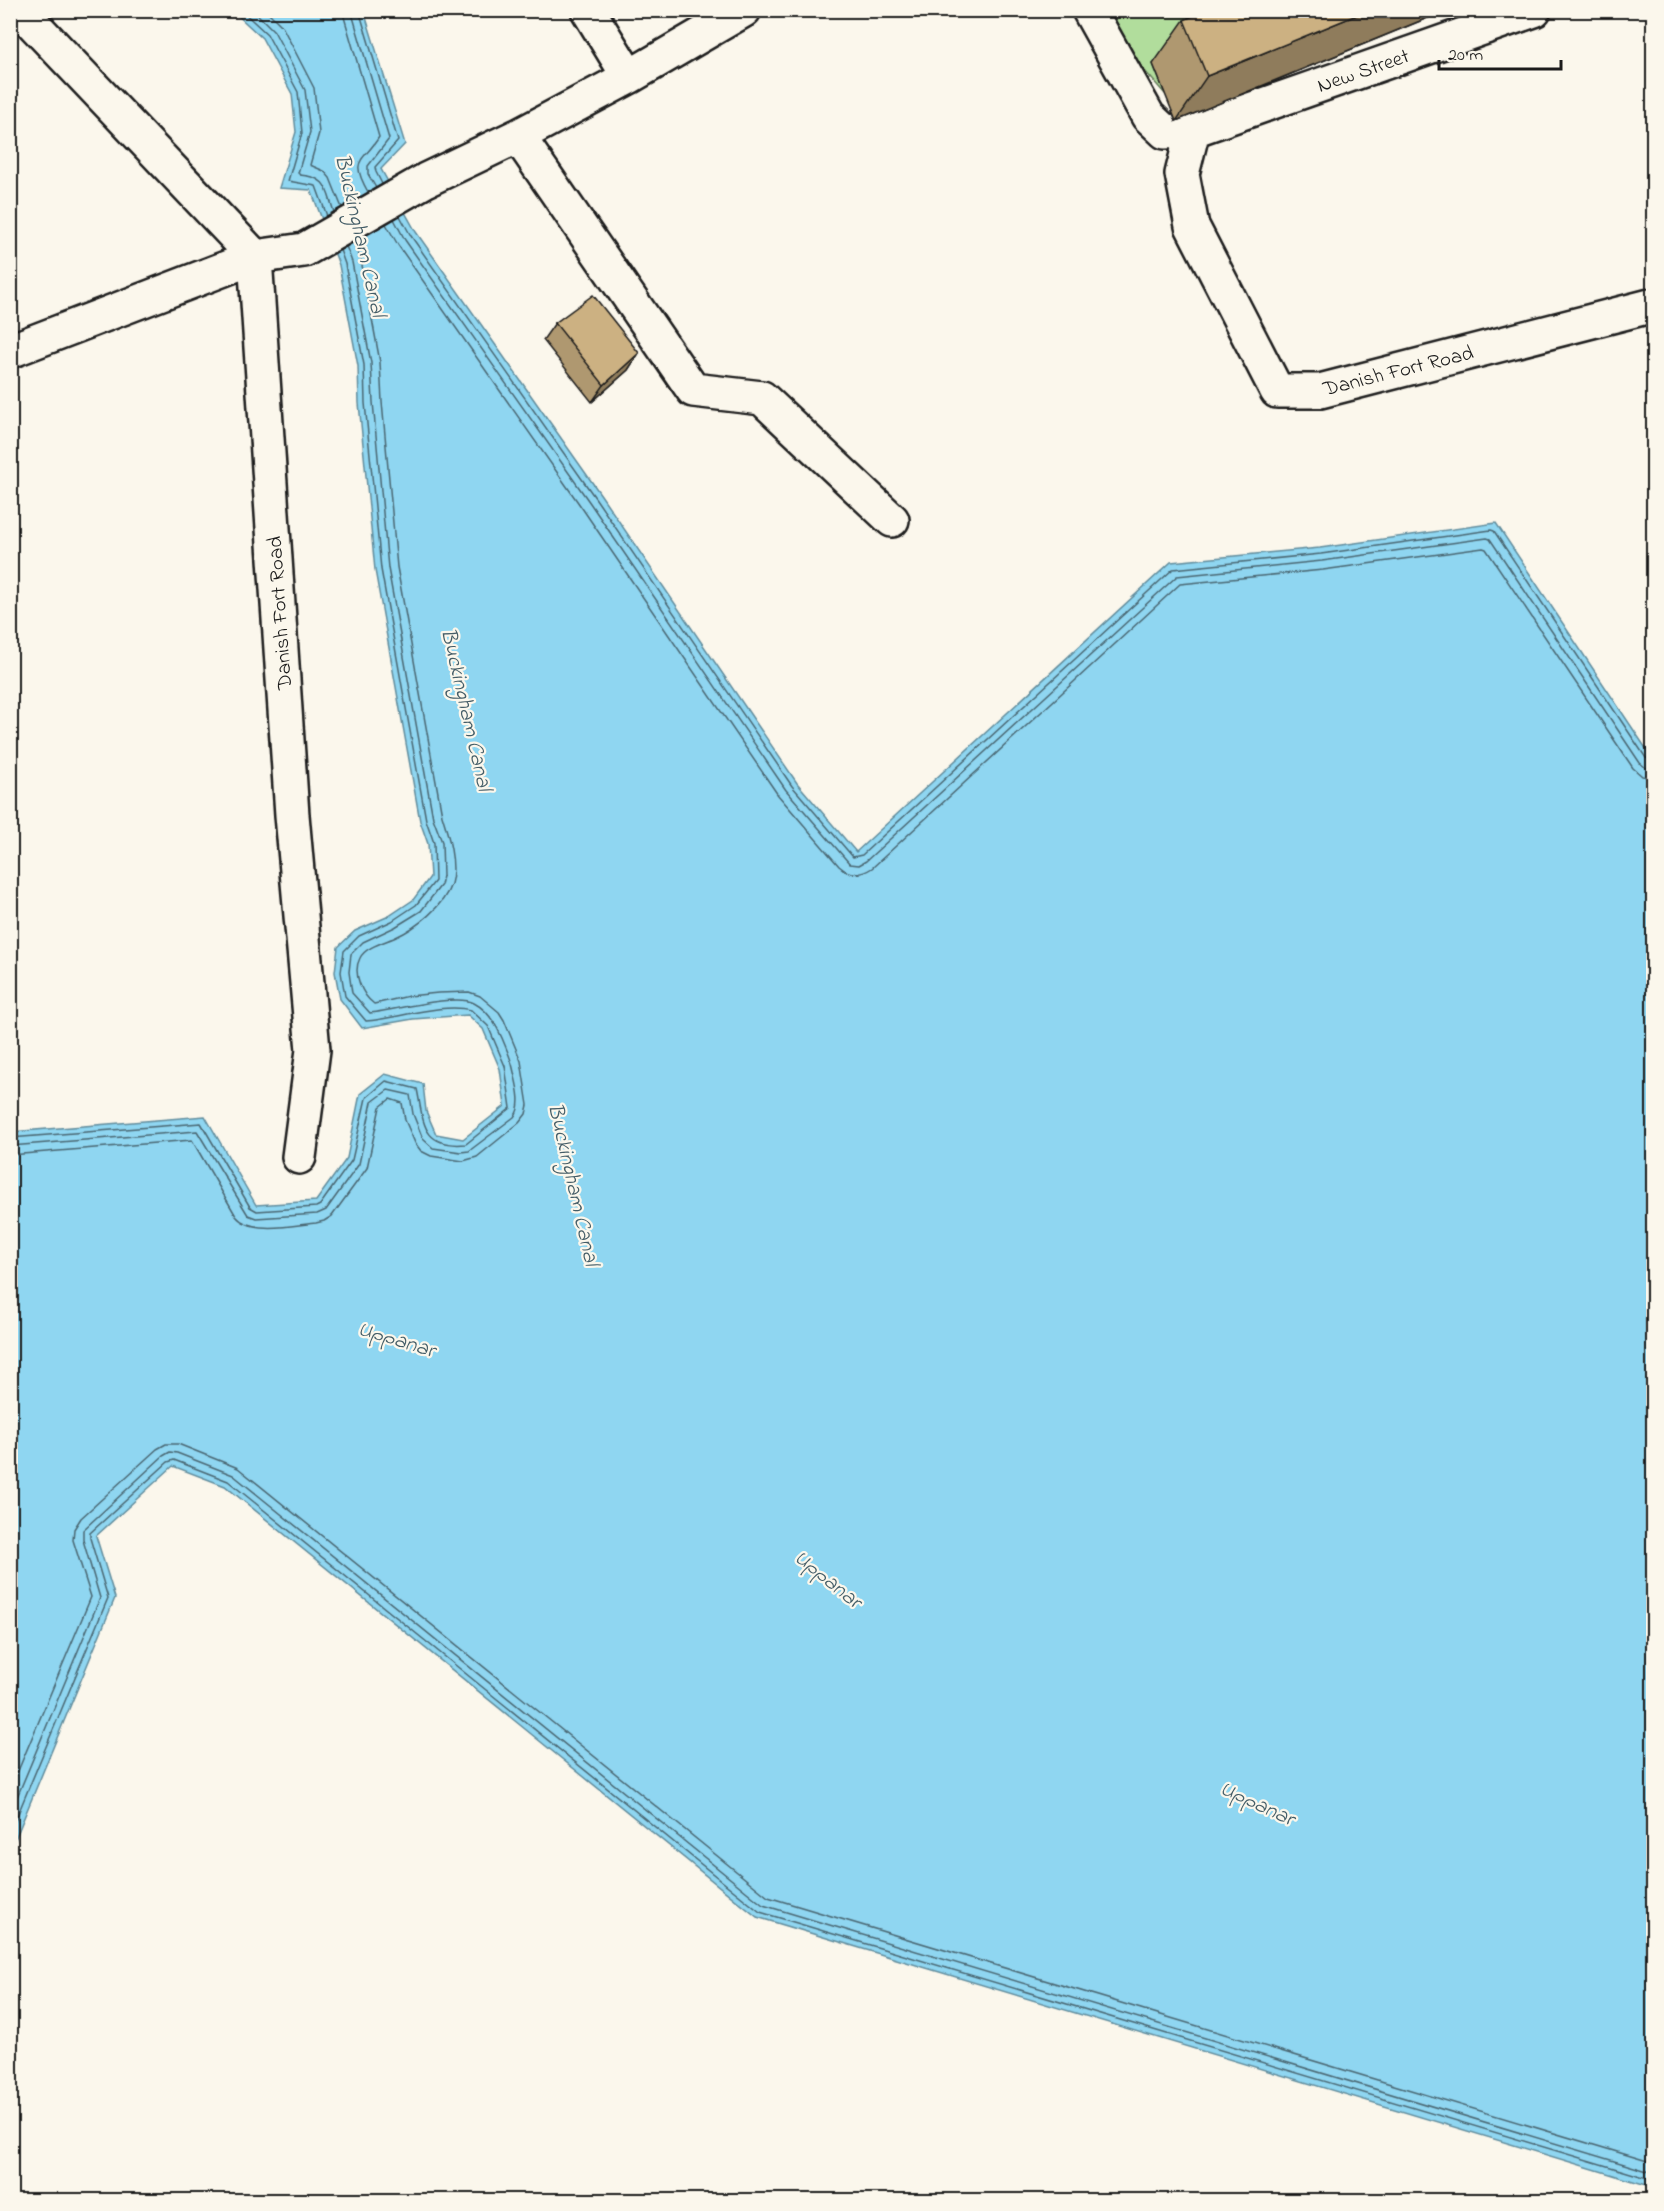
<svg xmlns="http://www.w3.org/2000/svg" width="1664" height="2211" viewBox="0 0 1664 2211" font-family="'Indie Flower',sans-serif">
	<rect width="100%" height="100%" fill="#fbf7ec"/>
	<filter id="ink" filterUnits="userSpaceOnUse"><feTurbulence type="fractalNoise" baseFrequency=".0167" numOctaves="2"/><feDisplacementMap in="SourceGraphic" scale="12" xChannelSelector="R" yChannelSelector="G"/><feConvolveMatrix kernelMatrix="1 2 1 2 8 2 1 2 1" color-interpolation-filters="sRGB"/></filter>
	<g filter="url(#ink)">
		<path fill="#b1dd9c" stroke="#667c5c" stroke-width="1.5" d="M1105,11h88l13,31 -53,22 12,30 -34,-39z"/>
		<path fill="#8fd6f1" stroke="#618c9c" stroke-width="1.5" d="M233,11h131l41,133 -24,25 35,63 185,263 196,288 59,69 315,-290 149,-14 176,-25 157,236v1428l-896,-270 -532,-431 -52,-20 -77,70 19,62 -104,251v-717l194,-16 51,89 60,-4 31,-43 13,-64 25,-20 38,10 3,27 10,23 27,5 42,-33 -5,-37 -17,-40 -15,-14 -55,4 -51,9 -22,-29 -5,-27 3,-25 17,-16 34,-15 24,-16 17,-23 -2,-33 -8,-23 -45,-251 -16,-167 -1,-37 -19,-101 -28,-75 -32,-2 17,-56 -4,-38 -30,-56z"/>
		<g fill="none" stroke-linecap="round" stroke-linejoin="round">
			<path stroke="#4a6671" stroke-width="1.5" d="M241,10l26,24 31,58 4,41 -14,48 28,5 11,30
				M253,10l21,21 31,59 5,42 -12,41 2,2c28,2 26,14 34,37
				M266,10l16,16 32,62 5,45 -9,32 14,6 6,7 12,30
				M342,10l37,127c-16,26 -30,21 -11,55
				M351,10l38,129 -21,27v8l8,14
				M359,10l39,131 -23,26 1,5 6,12
				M400,216l11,20 185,263 196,287 61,71 9,-2 311,-286 148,-15 170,-24 3,1 152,227 8,3
				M394,219l11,21 185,263 196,287 64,74 9,1 7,-4 311,-285 145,-15 165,-23 3,1 150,224 6,5 8,1
				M386,224l12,21 184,263 196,287 61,71c10,9 21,10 33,2l308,-284 143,-14 160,-22 3,1 147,219 9,8 12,2
				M10,1138l191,-15 49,84 7,4 59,-4 4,-2 32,-45 14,-62 20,-17 31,8c7,33 4,59 49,55l45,-36 -6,-42 -17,-40 -17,-16c-27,-8 -76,9 -105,11l-21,-25 -4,-24 3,-21 15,-15 33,-15 24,-16 19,-24 -1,-38 -8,-23 -45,-251 -16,-166 -1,-38 -19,-101 -5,-14
				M10,1146l187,-15 51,84 8,3 61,-4 9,-4 33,-46 13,-62 16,-12 22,5 3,19 10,25 10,9 28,4 8,-1 45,-34c10,-12 2,-35 -1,-49 -2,-10 -7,-20 -11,-30 -6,-14 -14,-28 -28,-35 -18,-10 -83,8 -104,10l-18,-20 -3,-21 2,-18 12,-12 32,-15 26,-16 20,-26 2,-9 -1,-34 -9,-24 -45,-250 -15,-166 -2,-39 -19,-101 -6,-16
				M10,1155l182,-15 44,76c15,19 58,9 80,7l8,-2 8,-5 35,-48 13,-61 10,-8 12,4 3,17 10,23 6,8 10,5 32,5 14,-4 42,-34 7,-9 2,-9 -7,-44 -17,-41 -5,-8 -19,-16 -11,-4 -31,1 -29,3 -35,8c-12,-9 -22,-31 -14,-46 5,-11 25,-16 36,-21 20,-9 48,-31 55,-53 6,-20 -3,-50 -9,-69l-45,-248 -15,-165 -2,-40 -19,-102 -7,-18
				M10,1790l81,-193 -18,-57 1,-11 7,-11 76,-69 9,-5h12l60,24 530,429 886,266
				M10,1814l90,-216 -17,-58v-10l80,-74 7,-4 7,1 56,22 530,430 891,268
				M10,1833l98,-235 -18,-60v-5l78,-71 6,-2 54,21 532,431 894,268"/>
			<defs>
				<path id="street" d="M588,10l41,67
					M1089,10l59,106 17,16 28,-2 341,-120
					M1193,130l-11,44 10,52 85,165h43l334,-86
					M518,136l175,254 69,8 130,122
					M10,351l245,-94 -235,-247
					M299,1157l14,-107 -21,-235 -37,-558 49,-7 122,-70 92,-44 111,-59 115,-67"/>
			</defs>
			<use href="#street" stroke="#1c1c1c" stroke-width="38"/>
			<use href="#street" stroke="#fbf7ec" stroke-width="33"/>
		</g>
		<path fill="#af9870" stroke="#1c1c1c" stroke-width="1.5" d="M1193,10h254l-271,111 -23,-57 31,-44 11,-5z
			M555,323l84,30 -11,17 -36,32 -49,-62z"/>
		<path fill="#8f7c5b" stroke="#1c1c1c" stroke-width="1.5" d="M1369,10h78l-271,111 31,-45z
			M639,353l-11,17 -36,32 12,-17z"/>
		<path fill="#ccb182" stroke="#1c1c1c" stroke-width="1.5" d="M1206,10h163l-162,66 -23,-56z
			M593,295l46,58 -35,32 -49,-62z"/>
	</g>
	<g text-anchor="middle" stroke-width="4.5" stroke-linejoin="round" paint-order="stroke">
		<g font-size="21" fill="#1c1c1c" stroke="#fbf7ec">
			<text transform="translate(1363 70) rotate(-19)" y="7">New Street</text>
			<text transform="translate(1398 370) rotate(-14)" y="7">Danish Fort Road</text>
			<text transform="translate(279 613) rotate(-94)" y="7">Danish Fort Road</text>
		</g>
		<g font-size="22" font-style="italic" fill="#445d67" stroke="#fbf7ec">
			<text transform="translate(362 235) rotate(77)" y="8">Buckingham Canal</text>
			<text transform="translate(468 709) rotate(77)" y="8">Buckingham Canal</text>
			<text transform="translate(575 1184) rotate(77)" y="8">Buckingham Canal</text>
			<text transform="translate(397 1338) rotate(17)" y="8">Uppanar</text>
			<text transform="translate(829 1578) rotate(39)" y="8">Uppanar</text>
			<text transform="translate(1258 1802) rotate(25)" y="8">Uppanar</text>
		</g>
	</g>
	<rect width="1664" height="2211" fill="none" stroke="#fbf7ec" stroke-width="36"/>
	<rect x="18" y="18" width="1628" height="2175" fill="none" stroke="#1c1c1c" stroke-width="2" filter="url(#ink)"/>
	<path d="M1439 60v9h122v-9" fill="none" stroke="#1c1c1c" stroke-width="3"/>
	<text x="1448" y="60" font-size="18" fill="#1c1c1c" stroke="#fbf7ec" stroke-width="4.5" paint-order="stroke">20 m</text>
</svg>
